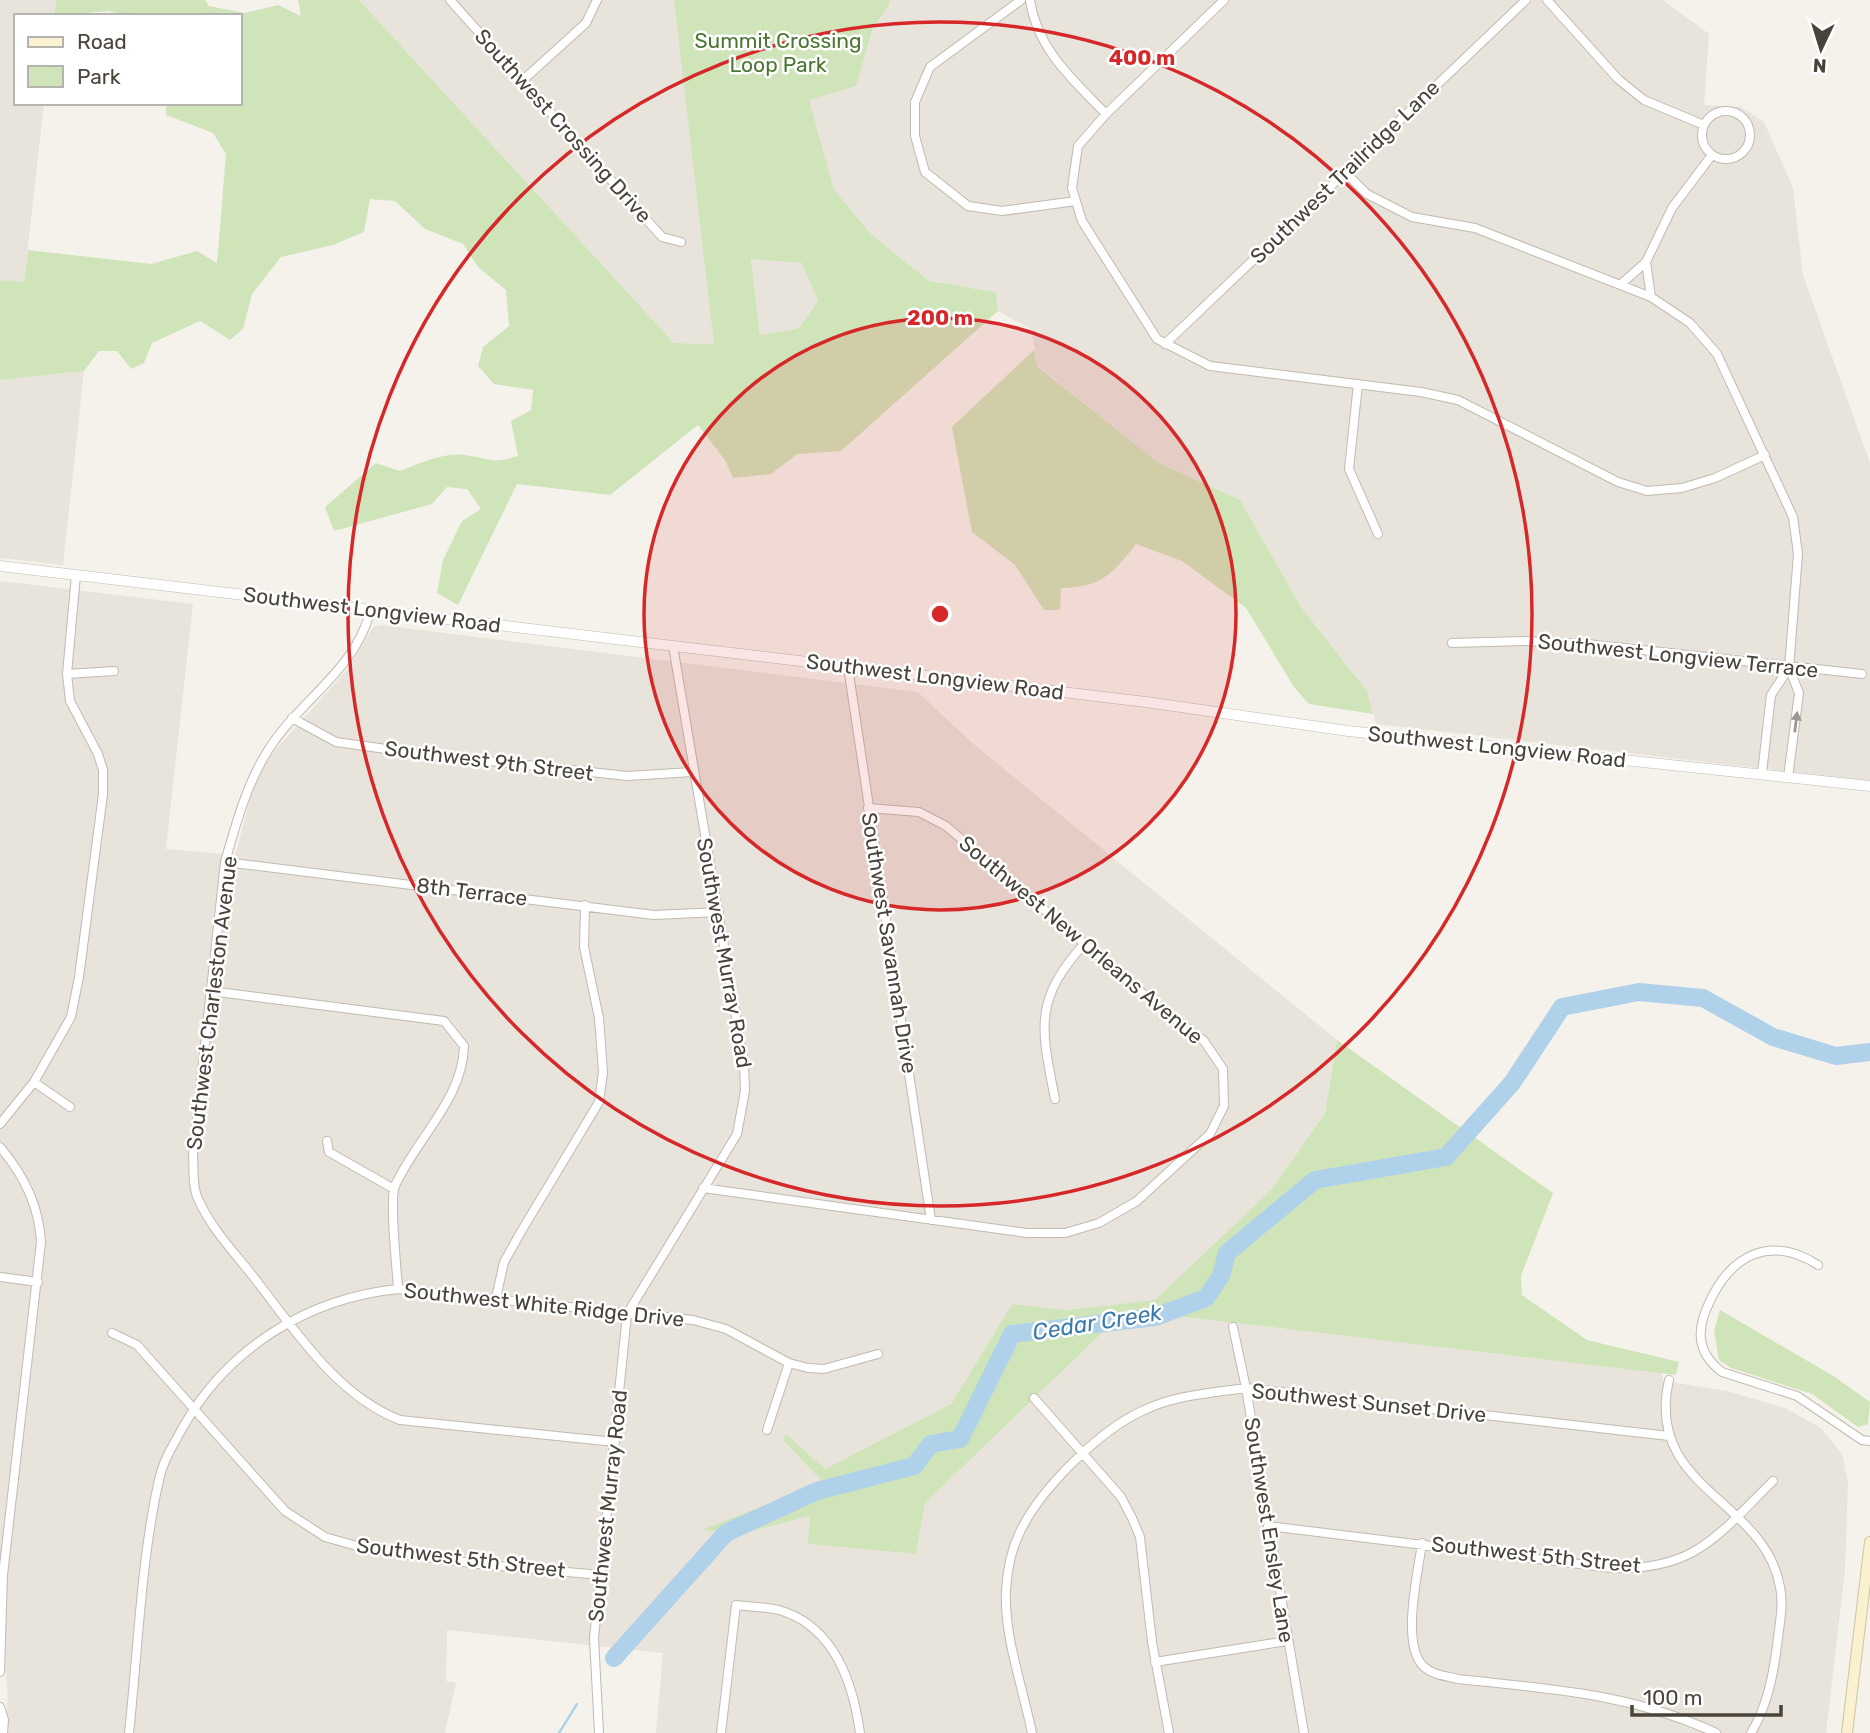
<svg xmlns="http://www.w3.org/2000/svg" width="1870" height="1733" viewBox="0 0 1870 1733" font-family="Rubik,sans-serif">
	<rect width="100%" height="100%" fill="#f5f2ec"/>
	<path fill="#e8e4db" d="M0,0h56l-2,16h-38v87h28l-20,179 -24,-2z
		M359,0h315l41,344 -41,-1z
		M889,0h774l46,34 -5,71 37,2 23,15 29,66 10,87 67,188v318l-494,-57 -9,-33 -66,-84 -61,-107 -81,-37 -122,-98 -5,-35 -34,-19 -2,-19 -67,-11 -58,-47 -37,-43 -26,-91 47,-14 18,-58 17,-25z
		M751,258l51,4 16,39 -19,27 -39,7z
		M84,371l-21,194 -63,-7v-178z
		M0,581l193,23 -27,245 69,6 18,-67 15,-30 80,-89 25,-42 9,-2 536,67 53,50 366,298 -12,73 -53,76 -117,112 -88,9 -55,-6 -61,100 -126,65 -42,-29 41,42 -121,47 36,5 72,-19 -2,29 107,10 9,-51 201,-193 536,63 1,8 64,10 58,17 36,20 21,26 6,29 -3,87 -19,163h-1170l7,-80 -216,-23 -1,51 10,2 -11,50h-441l4,-35 -8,-101z"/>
	<path fill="#d0e4ba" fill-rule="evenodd" d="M56,0h149l4,6 36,7 33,-8 23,11 -3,-16h61l315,343 40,1 -40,-344h215l1,3 -17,25 -17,58 -47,14 25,90 37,44 58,47 67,11 2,19 -157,140 -44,3 -26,20 -38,4 -8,-18 -27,-35 -88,70 -93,-11 -59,121 -21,-12 6,-33 19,-39 19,-12 -14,-20 -20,-2 -15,17 -98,27 -9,-24 51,-44 24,8c19,-7 43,-19 64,-16 28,3 25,10 54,1l-7,-35 20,-11 2,-20 -39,-6 -16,-18 5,-19 26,-21 -3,-36 -28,-23 -15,-23 -38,-15 -30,-28 -25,-2 -6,33 -31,13 -52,12 -29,37 -9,35 -13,11 -30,-19 -48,22 -8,20 -13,6 -14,-18h-18l-15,20 -84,9v-100l24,2 4,-32 123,14 46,-13 20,12 9,-109 -13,-21 -47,-18v-12h74v-87h-116l-15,-5 -55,5zM751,259l51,4 16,38 -19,27 -39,7z
		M1034,350l3,16 122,97 81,37 61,107 66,84 6,23 -64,-10 -15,-17 -48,-79 -64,-47 -46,-17c-24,30 -34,43 -75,44l-1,22h-16l-29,-45 -43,-33 -20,-105z
		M1337,1040l216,153 -32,83 1,19 65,45 92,22 -3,13 -550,-65 -201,193 -9,51 -108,-10 2,-28 -71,18 -38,-4 122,-48 -40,-42 3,-6 39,35 126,-65 61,-100 55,6 88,-10 117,-111 53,-76z
		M1720,1310l115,67 35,25 -2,22 -10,3 -46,-33 -81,-26 -12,-8 -5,-29z"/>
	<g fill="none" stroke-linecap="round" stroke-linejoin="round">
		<path stroke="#b0d1ea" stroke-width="2.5" d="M559,1733l18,-29"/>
		<path stroke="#b0d1ea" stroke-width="18" d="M614,1658l112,-125 91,-42 97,-25 17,-22 29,-5 52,-105 143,-17 51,-19 15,-22 6,-23 88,-73 131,-23 66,-74 50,-76 77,-15 64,6 70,39 63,19 34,-4"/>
		<defs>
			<path id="minor" d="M450,0l212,237 19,5
				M1021,0l-91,67 -15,35v34l10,36 43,34 34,5 74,-10
				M1030,0c7,49 43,80 76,114
				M1224,0l-118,114 -28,32 -6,42 10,33 75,118 53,27 211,26 37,8 160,82 29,9 35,-3 33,-10 50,-23
				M1547,0l71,79 26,21 60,25
				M522,81l64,-58 11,-23
				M1702 135a24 24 0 1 1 48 0a24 24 0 1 1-48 0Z
				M1345,172l22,22 45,23 63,11 176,69 39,26 27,31 76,163 5,37 -9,114 10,25 -11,84
				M1646,262l5,35
				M1620,285l26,-23 26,-54 40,-53
				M1165,344l361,-344
				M1358,384l-9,85 29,65
				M370,612c-15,59 -72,89 -103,140 -21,34 -31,72 -42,110l-32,292c1,14 -1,34 6,47 13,28 34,50 53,74 41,52 83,120 148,145l215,22
				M1452,643l73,-2 62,3 275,30
				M848,667l83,553
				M67,674l47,-3
				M292,718l44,24 79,11 212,23 65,-4
				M1762,773l9,-78 18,-27
				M225,862l429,53 65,-3
				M210,991l234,30 20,25c-1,53 -48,93 -69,140 -6,13 2,84 3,103
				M34,1082l36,25
				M1055,1099c-14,-71 -22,-99 30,-156
				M0,1124l34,-42 37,-65 8,-40 24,-183v-24l-5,-16 -28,-53 -3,-27 9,-99
				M327,1141l2,11 65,37
				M0,1147c24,28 39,58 41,95l-38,333 -3,97
				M703,1188l324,45h38l34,-10 38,-22 73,-67 14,-28 -1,-37 -19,-28 -51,-39 -207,-176 -27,-14 -51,-4
				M1818,1265c-47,-30 -86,-11 -108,36 -14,28 -14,51 12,71l75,24 65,44 8,1
				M0,1277l38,5
				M496,1298l8,-36 18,-32 77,-128 4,-30 -4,-54 -15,-71 1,-42
				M1233,1327l13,61 58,345
				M112,1333l25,12 148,166 40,26 42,12 119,16 116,10
				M1669,1380c-25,109 96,119 111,207 4,18 -1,40 -3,59 -4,31 -10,60 -26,87
				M1034,1398l87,99 11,21 8,19 12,105 17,91
				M767,1430l22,-67
				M1268,1526l344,42c83,3 106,-33 161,-87
				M1422,1543c-4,30 -21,100 1,123 9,9 23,10 35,13 92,10 172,14 258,54
				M1155,1662l132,-21
				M0,1707l4,13 -1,13
				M129,1733c9,-82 12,-174 30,-253 4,-20 15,-36 24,-53 45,-79 125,-129 215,-138l295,31 33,9 63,34 19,5 16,1 54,-15
				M599,1733l-5,-95 33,-324 110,-180 8,-43 -1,-27 -71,-418
				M721,1733l15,-128c14,2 30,2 43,5 55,16 74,72 81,123
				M1032,1733c-9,-45 -28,-96 -26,-142 1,-19 5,-40 13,-57 20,-44 80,-103 123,-123 33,-16 69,-18 104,-23l423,48"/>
			<path id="tertiary" d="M0,566l1146,136 202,29 522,55"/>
			<path id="secondary" d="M1847,1733l23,-191"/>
		</defs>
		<use href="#minor" stroke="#c0bab0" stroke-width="10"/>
		<use href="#tertiary" stroke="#c0bab0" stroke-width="11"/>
		<use href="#secondary" stroke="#cfc4a1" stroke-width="12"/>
		<use href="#minor" stroke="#fff" stroke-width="8"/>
		<use href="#tertiary" stroke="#fff" stroke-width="10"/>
		<use href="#secondary" stroke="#faf1d1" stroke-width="10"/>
	</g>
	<defs><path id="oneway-solid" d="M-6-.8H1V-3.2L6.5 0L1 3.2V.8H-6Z" transform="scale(1.75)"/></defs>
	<use fill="#9b9893" href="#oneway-solid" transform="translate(1796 722) rotate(-83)"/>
	<circle cx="940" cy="614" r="296" fill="#d62828" fill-opacity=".12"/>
	<g fill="none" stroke="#d62828" stroke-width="3.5">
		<circle cx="940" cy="614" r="296"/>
		<circle cx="940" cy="614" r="592"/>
	</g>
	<g text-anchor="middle" stroke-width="5" stroke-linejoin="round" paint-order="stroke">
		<g font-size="21" fill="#4b7632" stroke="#fff">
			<text x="778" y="48">Summit Crossing<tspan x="778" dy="24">Loop Park</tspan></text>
		</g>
		<g font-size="21" fill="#49433a" stroke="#fff">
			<text transform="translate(563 126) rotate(48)" y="7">Southwest Crossing Drive</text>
			<text transform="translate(1345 172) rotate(-44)" y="7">Southwest Trailridge Lane</text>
			<text transform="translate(372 610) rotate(7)" y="7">Southwest Longview Road</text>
			<text transform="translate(1678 656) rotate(6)" y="7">Southwest Longview Terrace</text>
			<text transform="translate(935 677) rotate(7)" y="7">Southwest Longview Road</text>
			<text transform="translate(1497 747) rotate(6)" y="7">Southwest Longview Road</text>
			<text transform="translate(489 761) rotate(7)" y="7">Southwest 9th Street</text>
			<text transform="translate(472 892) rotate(7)" y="7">8th Terrace</text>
			<text transform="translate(1081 940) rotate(40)" y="7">Southwest New Orleans Avenue</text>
			<text transform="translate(889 943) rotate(81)" y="7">Southwest Savannah Drive</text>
			<text transform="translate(724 953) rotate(80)" y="7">Southwest Murray Road</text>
			<text transform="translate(212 1003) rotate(-83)" y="7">Southwest Charleston Avenue</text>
			<text transform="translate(544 1305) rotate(6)" y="7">Southwest White Ridge Drive</text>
			<text transform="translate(1369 1403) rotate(6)" y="7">Southwest Sunset Drive</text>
			<text transform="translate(608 1506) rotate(-84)" y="7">Southwest Murray Road</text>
			<text transform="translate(1269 1530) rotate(81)" y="7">Southwest Ensley Lane</text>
			<text transform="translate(1536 1555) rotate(6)" y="7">Southwest 5th Street</text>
			<text transform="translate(461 1558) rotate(7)" y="7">Southwest 5th Street</text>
		</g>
		<g font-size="23" font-style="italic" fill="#3d7bab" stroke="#fff">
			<text transform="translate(1097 1322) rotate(-9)" y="8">Cedar Creek</text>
		</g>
	</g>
	<circle cx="940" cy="614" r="10" fill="#d62828" stroke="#fff" stroke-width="3.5"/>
	<g font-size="21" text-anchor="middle" font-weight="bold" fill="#d62828" stroke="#fff" stroke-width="5" stroke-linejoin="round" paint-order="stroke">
		<text x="1142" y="65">400 m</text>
		<text x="940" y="325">200 m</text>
	</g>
	<rect x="14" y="14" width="228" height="91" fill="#ffffff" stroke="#b6b4b0" stroke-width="2"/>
	<rect x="28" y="37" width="35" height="10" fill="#faf1d1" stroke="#b6b4b0" stroke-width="2"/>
	<text x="77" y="49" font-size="21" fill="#49433a">Road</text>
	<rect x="28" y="66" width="35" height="21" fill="#d0e4ba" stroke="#b6b4b0" stroke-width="2"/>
	<text x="77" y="84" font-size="21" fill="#49433a">Park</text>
	<g transform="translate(1821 49) rotate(184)" stroke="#ffffff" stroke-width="5" paint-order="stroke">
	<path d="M0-5L12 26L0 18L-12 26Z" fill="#49433a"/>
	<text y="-10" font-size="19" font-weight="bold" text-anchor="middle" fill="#49433a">N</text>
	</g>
	<path d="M1632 1705v10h149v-10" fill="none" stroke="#49433a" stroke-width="3.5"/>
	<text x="1643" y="1705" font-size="21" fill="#49433a" stroke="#ffffff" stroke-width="5" paint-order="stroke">100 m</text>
</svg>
